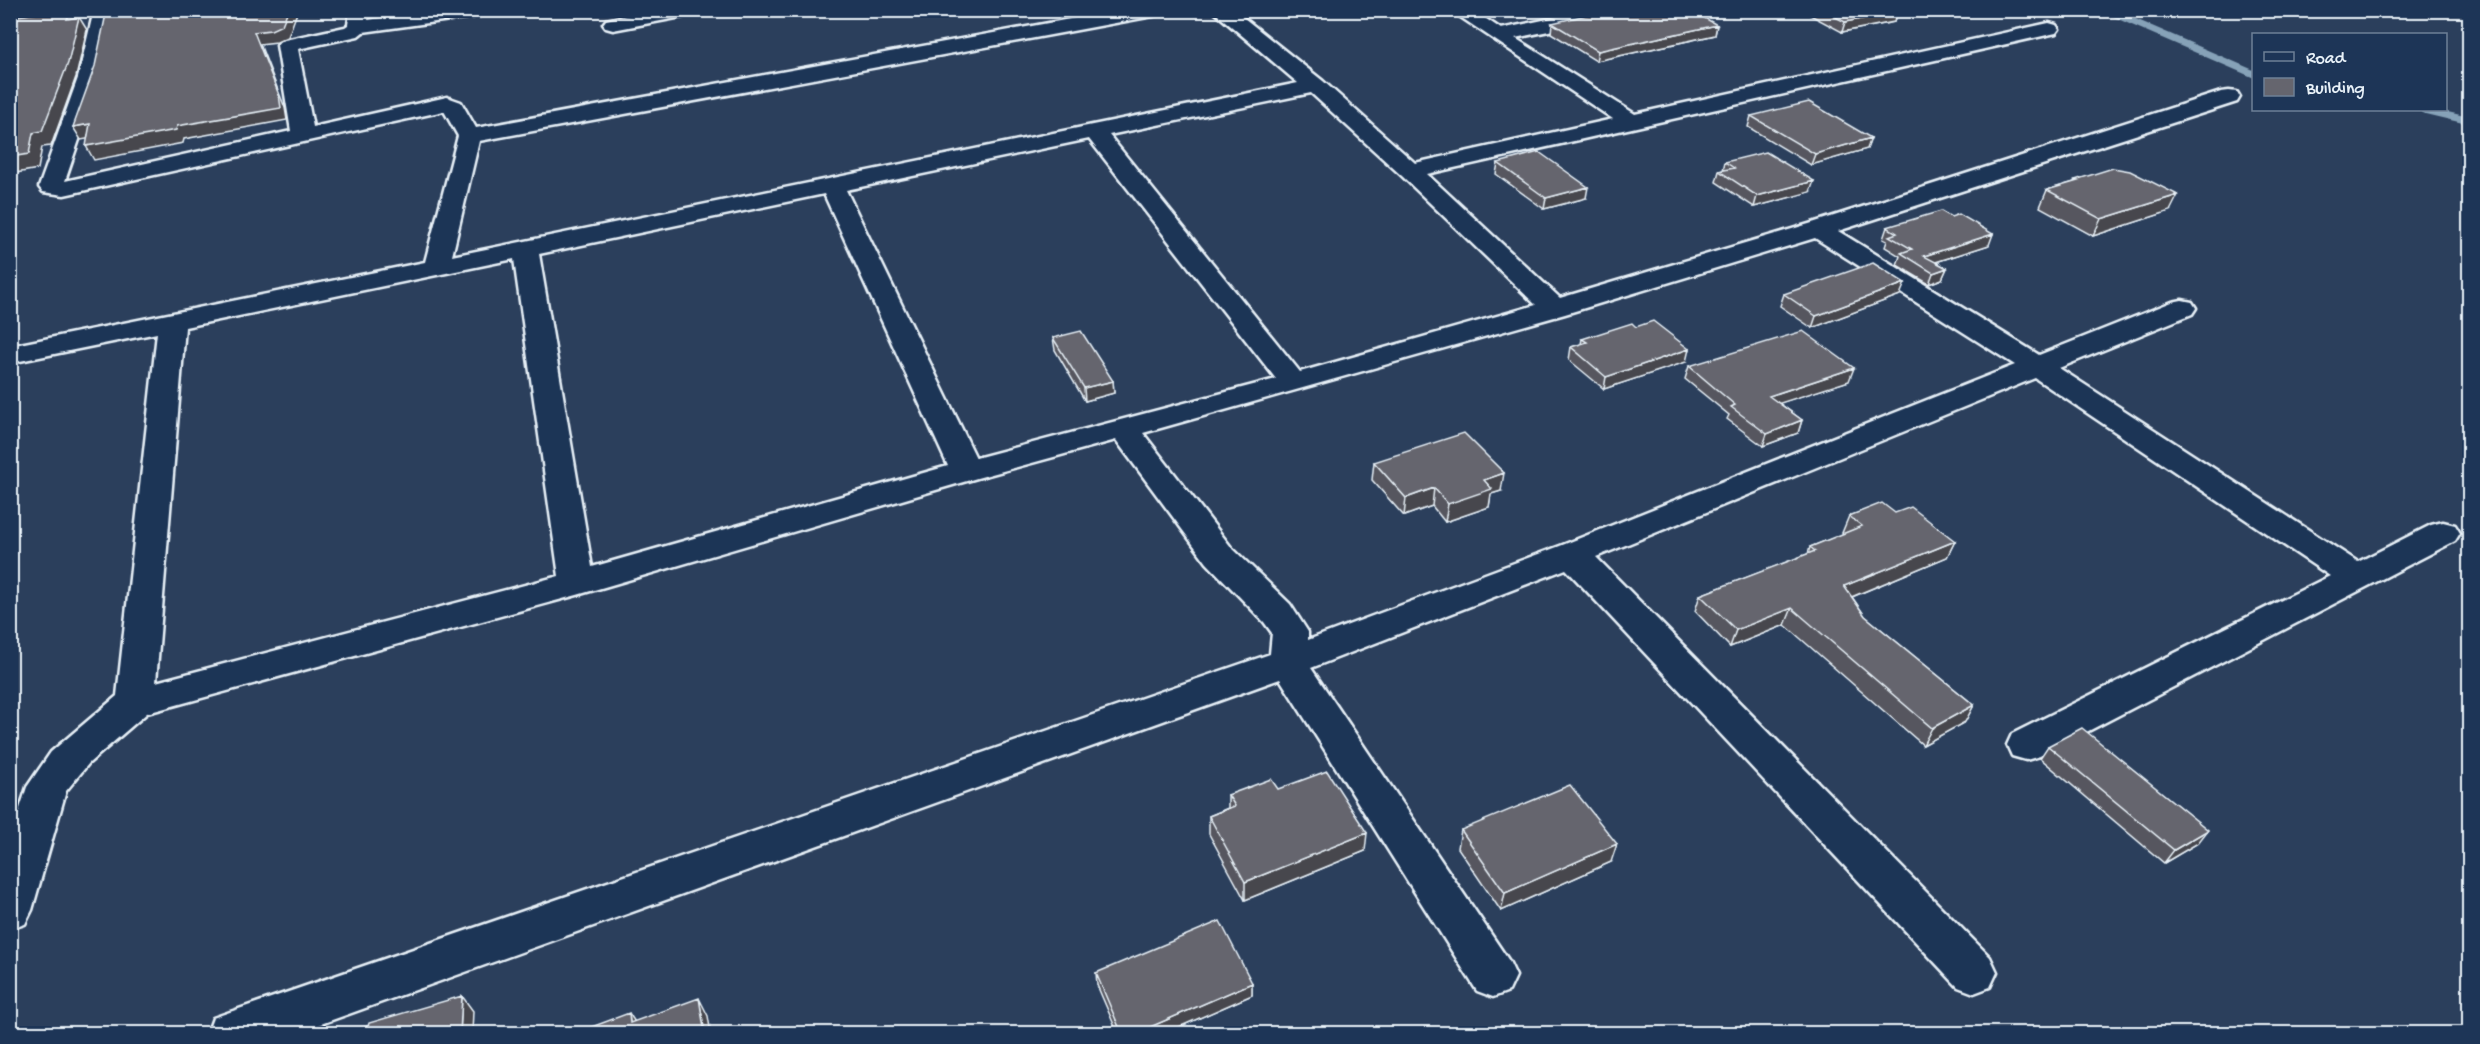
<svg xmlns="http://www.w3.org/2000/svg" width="2480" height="1044" viewBox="0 0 2480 1044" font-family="'Gochi Hand',sans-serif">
	<rect width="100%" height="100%" fill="#2b3f5c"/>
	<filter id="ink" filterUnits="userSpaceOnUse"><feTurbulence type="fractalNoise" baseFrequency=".0167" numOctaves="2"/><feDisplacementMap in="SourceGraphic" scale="12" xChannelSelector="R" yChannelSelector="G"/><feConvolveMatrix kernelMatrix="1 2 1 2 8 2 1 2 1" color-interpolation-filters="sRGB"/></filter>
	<g filter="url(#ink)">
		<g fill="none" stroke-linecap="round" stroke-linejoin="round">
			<path stroke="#86a2b8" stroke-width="7" d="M2106,10l148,64
				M2424,110l46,11"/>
			<defs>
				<path id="minor" d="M10,10h66l-2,4 -7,2 -57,3z
					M94,10h20l-14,68 -35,103 226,-50 -14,-86 3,-4 65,-14 3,-2 2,-15h20l-2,10 66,-10h54l-2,4 -7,2 -116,16 -5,4 -60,13 15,78 134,-30 14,5 15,26 643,-118h43l-2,4 -7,2 -674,125 -27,115 846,-173 -86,-73h22l89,71 92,82 198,-44 -163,-109h23l28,19 90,-19h40l-2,4 -7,2 -107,22 120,76 414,-91 7,2 3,4 -3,4 -629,141 133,124 249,-74 412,-132 8,-1 8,1 3,5 -3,5 -399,129 201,124 133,-53 10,-2 10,2 4,6 -4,6 -133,54 299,194 73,-37 12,-3 12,3 5,8 -5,8 -415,215 -14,4 -14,-4 -5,-11 5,-11 318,-158 -295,-198 -439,179 394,400 7,15 -7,15 -16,6 -16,-6 -392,-418 -255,99 198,293 7,15 -7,15 -16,6 -16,-6 -197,-312 -987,355h-86l6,-16 17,-6 1040,-358 2,-21 -8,-11 -57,-59 -91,-123 -139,38 -400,117 -430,118 -58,50 -23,28 -34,119 -7,14 -15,5v-90l17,-52 24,-35 66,-56 40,-363 -147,30v-17l415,-84 33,-126 -14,-25 -380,84 -21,-3 -4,-5 39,-109zM1311,93l91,83 134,129 -236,67 -191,-237zM1089,139l187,240 -300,79 -130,-268zM824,194l124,272 -356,101 -53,-313zM1815,238l200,127 -455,181 -252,94v-8l-18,-28 -59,-57 -88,-114 422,-119zM514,259l45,317 -403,106 29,-355z
					M654,10h42l-2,4 -7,2 -74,14 -7,-2 -3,-4 3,-4z"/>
			</defs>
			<use href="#minor" stroke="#e8f1f8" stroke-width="5"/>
			<use href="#minor" fill="#1d3557" fill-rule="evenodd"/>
		</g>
		<path fill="#57575f" stroke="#e8f1f8" stroke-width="1.5" d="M1801,10h94l-1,12 -52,10z
			M1552,23l165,2 -2,10 -119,26 -45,-28z
			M1751,116l120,22 -4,11 -56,16 -63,-38z
			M1725,162l85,30 -56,15 -38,-25 3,-11 4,-1z
			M1498,163l88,35 -42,11 -48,-35z
			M2075,180l95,31 -77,25 -53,-29 7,-17 27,-8z
			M1887,227l102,18 -53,17 11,6 -5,11 -13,5 -32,-19 3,-9 -15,-9 2,-6 -4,-2z
			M1784,294l116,1 -88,33 -32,-22z
			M1053,338l60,43 1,12 -29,8 -30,-51z
			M1582,339l104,23 -82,27 -35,-29 2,-13 10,-3z
			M1689,366l160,15 -70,22 23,17 -4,13 -35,13 -36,-27 2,-4 -44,-36z
			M1374,462l127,29 -10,3 -2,13 -44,15 -13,-16 -28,10 -32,-36z
			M1895,513l60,28 -8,16 -95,40 13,19 109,89 -9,17 -42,23 -138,-120 -55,22 -35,-36 5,-16 108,-41 2,-7 34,-13 -2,-1 7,-17z
			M2048,746l150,97 -34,20 -124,-105z
			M1278,789l87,62 -120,49 -36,-66v-18l19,-8v-13z
			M1461,830l150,32 -110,49 -43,-63z
			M1096,973l156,10v12l-89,39h-45l-21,-49z"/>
		<path fill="#47474d" stroke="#e8f1f8" stroke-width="1.5" d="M71,10h2l5,10 1,-3 8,13 -11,47 -25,69 -9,1 -4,22 -28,5v-17l23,-24 34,-114z
			M288,10h10l-10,27 -11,5 -17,2 25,64 2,12 -103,19 -1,4 -89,17 -8,-14 91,-20 77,-94z
			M983,10h31l-30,5z
			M1897,12l-3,10 -52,10 3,-10z
			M1717,25l-2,10 -119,26 2,-10z
			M90,124l8,13 -17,3 -8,-13z
			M1871,138l-4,11 -56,16 4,-11z
			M1814,181l-4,11 -56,15 3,-11z
			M1588,187l-2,11 -42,11 2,-11z
			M2178,195l-8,16 -77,25 8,-17z
			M1993,234l-4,11 -66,21 1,-10z
			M1947,268l-5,11 -13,5 4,-11z
			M1905,283l-5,12 -88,33 4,-12z
			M1689,349l-3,13 -82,27 2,-12z
			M1854,368l-5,13 -84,27 4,-12z
			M1113,381l1,12 -29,8 -1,-13z
			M1802,420l-4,13 -35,13 4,-12z
			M1504,473l-3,18 -10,3 -2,13 -44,15 3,-18 36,-24z
			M1434,488l-2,18 -28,10 2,-18z
			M1955,541l-8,16 -110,46 7,-17z
			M1792,608l-7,17 -55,22 6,-17z
			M1974,705l-9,17 -42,23 9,-17z
			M2208,830l-10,13 -34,20 10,-13z
			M1367,833l-2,18 -120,49v-18z
			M1617,844l-6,18 -110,49 4,-18z
			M1252,983v12l-89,39h-29z
			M462,996l11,15 -1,23h-12z
			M699,998l9,18 3,18h-6z
			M629,1013l11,17 -10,-7z"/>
		<path fill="#65656e" stroke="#e8f1f8" stroke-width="1.5" d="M60,10h11l-4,9 12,-2 -11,46 -26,68 -9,2 -4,21 -19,3v-140z
			M124,10h164l-6,15 -11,5 -17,2 25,63 2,13 -104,18 -1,4 -90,16 4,-22 -17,3 22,-61 11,-52z
			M1608,10h83l26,15 -119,26 -46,-28z
			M1822,10h73l2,2 -52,10z
			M1809,102l62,36 -56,16 -64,-38z
			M1539,152l49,35 -42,11 -48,-35z
			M1766,152l48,29 -57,15 -38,-25 15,-3 -9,-6z
			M2113,168l17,3 48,24 -77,24 -54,-29 31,-9 -3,-1z
			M1941,211l10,6 8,-3 34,20 -69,22 23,12 -14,5 -32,-20 11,-4 -23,-13 8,-3 -10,-6z
			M1873,263l32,20 -89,33 -32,-22z
			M1653,321l36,28 -83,28 -35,-30 16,-5 -5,-3 50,-16 4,4z
			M1081,331l32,50 -29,7 -31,-50z
			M1803,331l51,37 -85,28 33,24 -35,14 -36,-27 4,-2 -46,-39z
			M1464,433l40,40 -20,7 8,9 -44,15 -14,-16 -28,10 -32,-36z
			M1882,503l13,10 16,-6 44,34 -111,45 21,30 109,89 -42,23 -140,-120 -56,22 -36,-35 115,-44 -5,-4 52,-21 -13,-10z
			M2082,728l126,102 -34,20 -126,-104z
			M1327,771l40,62 -122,49 -36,-66 26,-10 -7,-11 43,-16 7,10z
			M1570,785l47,59 -112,49 -44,-63z
			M1220,921l32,62 -118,51h-12l-26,-61z
			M462,996l-2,38h-114l22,-8 1,-3z
			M699,998l6,36h-132l56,-21 1,10z"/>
	</g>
	<rect width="2480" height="1044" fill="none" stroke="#1d3557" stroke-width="36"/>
	<rect x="18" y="18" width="2444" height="1008" fill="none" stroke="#e8f1f8" stroke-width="2" filter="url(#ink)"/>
	<rect x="2252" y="33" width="195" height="78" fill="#1d3557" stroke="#6e8097" stroke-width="1.5"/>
	<rect x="2264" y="52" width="30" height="9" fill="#1d3557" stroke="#6e8097" stroke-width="1.5"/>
	<text x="2306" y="63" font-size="18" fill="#e8f1f8">Road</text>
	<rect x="2264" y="78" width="30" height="18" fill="#65656e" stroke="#6e8097" stroke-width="1.5"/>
	<text x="2306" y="93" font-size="18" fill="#e8f1f8">Building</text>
</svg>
